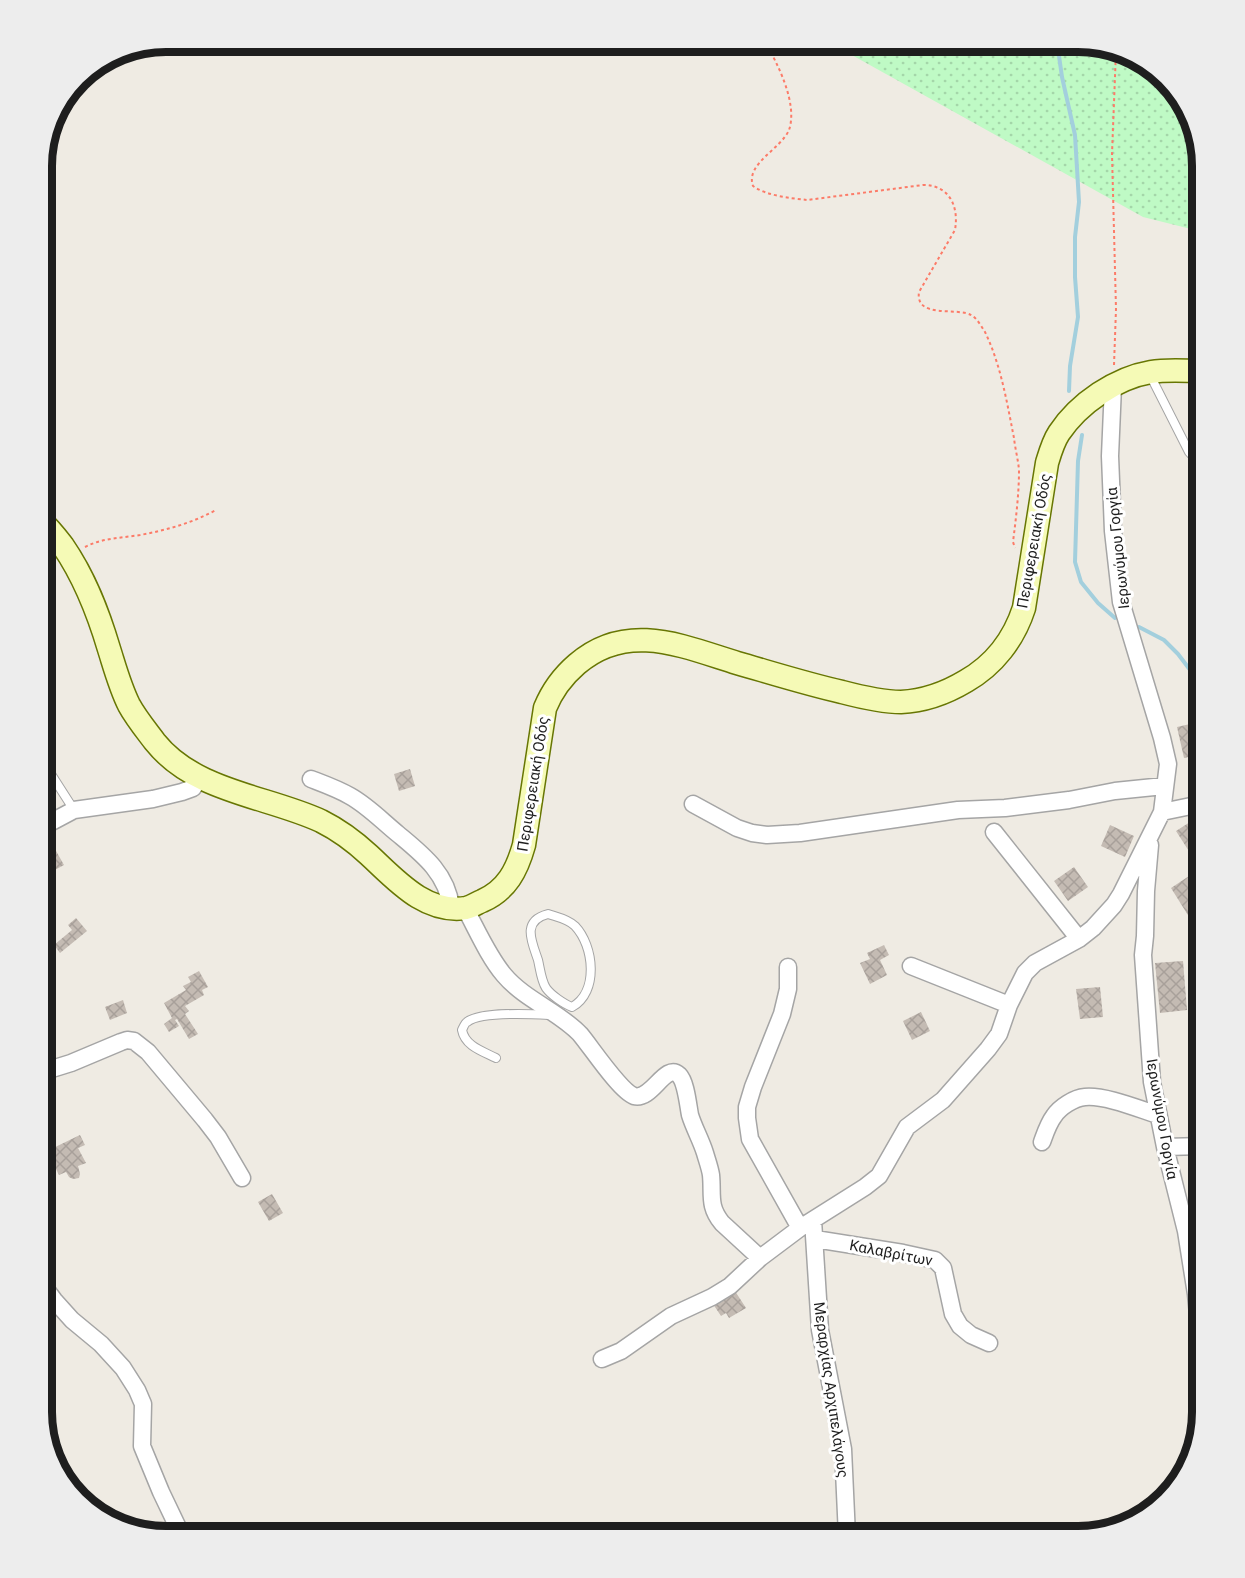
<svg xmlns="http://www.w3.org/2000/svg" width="1245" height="1578" viewBox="0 0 1245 1578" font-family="Roboto,sans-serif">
	<defs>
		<pattern id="park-dots" width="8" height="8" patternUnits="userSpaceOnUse" patternTransform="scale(1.5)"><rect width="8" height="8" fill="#bffac5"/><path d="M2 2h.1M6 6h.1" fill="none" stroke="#a4d6a9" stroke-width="1.8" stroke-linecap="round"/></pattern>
		<pattern id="building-cross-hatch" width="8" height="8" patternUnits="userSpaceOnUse" patternTransform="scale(1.5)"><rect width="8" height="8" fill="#c4bbb3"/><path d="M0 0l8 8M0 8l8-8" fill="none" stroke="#a8a09a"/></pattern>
	</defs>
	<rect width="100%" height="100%" fill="#efebe3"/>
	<path fill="url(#park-dots)" d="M847,42h239l55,17 41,39 21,69v65l-60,-15 -293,-163z"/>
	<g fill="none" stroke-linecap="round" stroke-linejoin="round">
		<path stroke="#a3cfdd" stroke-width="4" d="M1057,42l5,35 13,58 4,67 -4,35v40l3,40 -8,49 -1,25
			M1082,435l-4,26 -3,101 6,20 17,21 17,15
			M1139,627l25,13 14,14 25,33"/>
	</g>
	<path fill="url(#building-cross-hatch)" d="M1203,721v33l-19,4 -7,-31z
		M410,769l5,17 -16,5 -5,-17z
		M1190,822l13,20v27l-2,1 -25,-39z
		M1110,825l24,11 -9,21 -24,-11z
		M51,842l13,23 -22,12v-31z
		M1074,867l14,20 -20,14 -14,-20z
		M1192,874l11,18v28l-6,-3 -6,3 -20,-32z
		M76,918l11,13 -27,22 -6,-8 18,-15 -4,-5z
		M884,945l5,10 -9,5 7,15 -17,9 -10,-21 10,-4 -3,-6z
		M1183,961l4,49 -27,3 -5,-50z
		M199,971l9,16 -6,3 2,5 -19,11 4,5 -4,3 13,20 -9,5 -12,-20 -2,1 4,6 -10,6 -5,-8 8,-6 -8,-15 22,-13 -3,-4 8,-4 -3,-5z
		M1100,987l3,30 -23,2 -4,-30z
		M123,1000l4,13 -17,7 -5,-13z
		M921,1012l9,19 -18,9 -9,-19z
		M80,1135l5,10 -7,3 8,15 -8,3 2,8 -1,4 -6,1 -4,-2 -3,-5 -7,3 -12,-24z
		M42,1194l7,1 2,6 -4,3h-5z
		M272,1194l11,19 -14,8 -11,-19z
		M733,1288l13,20 -17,10 -3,-5 -5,3 -10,-15z"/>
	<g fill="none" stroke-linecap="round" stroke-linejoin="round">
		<defs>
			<path id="service" d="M1149,373l40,79 10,11 4,2
				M42,760l32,50
				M548,914c9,3 20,5 27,12 19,20 24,66 -3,81 -8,-3 -21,-12 -26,-19 -5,-8 -6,-20 -8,-28 -6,-18 -17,-39 10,-46z
				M496,1058c-14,-7 -31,-12 -34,-28 1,-2 3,-7 5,-8 14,-11 65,-8 83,-7
				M42,1132l5,4"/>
			<path id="minor" d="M311,779c13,5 27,10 39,17 18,10 32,25 48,38 24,20 49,39 53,73
				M693,804l44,24 15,5 15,2 33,-2 158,-23 47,-2 64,-8 46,-9 49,-5
				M1162,812l29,-6 12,-7
				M42,827l32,-17 79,-11 29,-7 11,-4 7,-11
				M994,832l85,107
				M1150,845l-4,46 -1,45 -2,19 9,127 13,65 21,84 10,63 7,72
				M465,908c12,22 23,48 39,67 21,25 54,36 76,59 11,13 40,57 54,62 18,5 31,-34 45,-21 7,7 9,30 11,40 4,13 11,25 15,38 2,7 5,15 6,22 2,20 -3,31 11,48l38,35
				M911,966l98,39
				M788,967v22l-6,25 -29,73 -6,20v11l3,21 50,89
				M42,1072l29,-9 50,-21 6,-2 7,1 14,11 57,68 13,17 24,41
				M1042,1142c3,-8 6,-18 12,-26 6,-9 20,-18 31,-19 20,-2 54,12 73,18
				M1165,1147l38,-1
				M813,1220l7,110 23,119 4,87
				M815,1239l88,14 32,7 8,8 10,46 7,12 11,9 18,8
				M42,1284l12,16 18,20 29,24 22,24 14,22 6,14 -1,42 19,46 21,44
				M602,1359l19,-8 50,-35 41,-19 18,-11 30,-28 40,-30 65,-41 14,-11 28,-49 36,-27 45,-51 11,-15 10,-29 16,-32 10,-10 44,-24 14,-11 21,-23 7,-11 41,-82 6,-48 -6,-26 -41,-136 -8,-71 -3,-75 3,-70"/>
			<path id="secondary" d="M42,522c8,7 14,15 21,24 22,32 35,66 46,103 6,19 11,38 20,56 7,13 17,25 26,37 40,50 112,54 166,79 18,9 34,21 48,34 27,25 56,59 97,53 5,-1 11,-5 16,-7 25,-11 35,-31 42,-56l21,-137c7,-17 18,-32 32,-44 50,-43 105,-18 160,-1 35,10 70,21 105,29 19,5 39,10 59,10 22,-1 45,-9 65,-21 28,-16 48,-42 58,-73l23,-145c3,-10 6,-21 12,-30 20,-30 57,-55 92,-61 17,-3 35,-1 52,-1"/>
		</defs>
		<use href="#service" stroke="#a5a5a5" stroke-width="10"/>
		<use href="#minor" stroke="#a5a5a5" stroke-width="19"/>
		<use href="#secondary" stroke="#677603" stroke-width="25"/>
		<path stroke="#fc7b68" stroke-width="2" stroke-dasharray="3 3" stroke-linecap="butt" d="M765,42c13,22 33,62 24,88 -8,19 -44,34 -36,56 14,10 37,12 54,14l116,-15c27,0 36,22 32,45l-36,62c-4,27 38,15 52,23 6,3 10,11 14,17 16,33 22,71 29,106 1,10 4,21 5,32 0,24 -3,48 -6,72l2,6
			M1114,365l2,-56 -4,-155 4,-103
			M85,547c17,-9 36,-9 55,-12 27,-5 52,-12 76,-25"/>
		<use href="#service" stroke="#fff" stroke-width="8"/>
		<use href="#minor" stroke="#fff" stroke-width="16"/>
		<use href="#secondary" stroke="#f5fab6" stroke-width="22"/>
	</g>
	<g text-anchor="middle" stroke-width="6" stroke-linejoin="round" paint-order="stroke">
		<g font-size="15" fill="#1e1e1e" stroke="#fff">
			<text transform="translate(1034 541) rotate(-80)" y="5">Περιφερειακή Οδός</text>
			<text transform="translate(1118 548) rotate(-96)" y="5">Ιερωνύμου Γοργία</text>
			<text transform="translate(533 784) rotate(-81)" y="5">Περιφερειακή Οδός</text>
			<text transform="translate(1162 1119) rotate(80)" y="5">Ιερωνύμου Γοργία</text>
			<text transform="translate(891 1253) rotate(11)" y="5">Καλαβρίτων</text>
			<text transform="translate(831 1390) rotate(82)" y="5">Μεραρχίας Αρχιπελάγους</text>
		</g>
	</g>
	<path d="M0 0H1245V1578H0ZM166 52H1078A114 114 0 0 1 1192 166V1412A114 114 0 0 1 1078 1526H166A114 114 0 0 1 52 1412V166A114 114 0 0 1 166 52Z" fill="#ededed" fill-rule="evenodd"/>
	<path fill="none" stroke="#1e1e1e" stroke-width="8" d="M166 52H1078A114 114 0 0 1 1192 166V1412A114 114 0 0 1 1078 1526H166A114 114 0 0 1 52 1412V166A114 114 0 0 1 166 52Z"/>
</svg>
